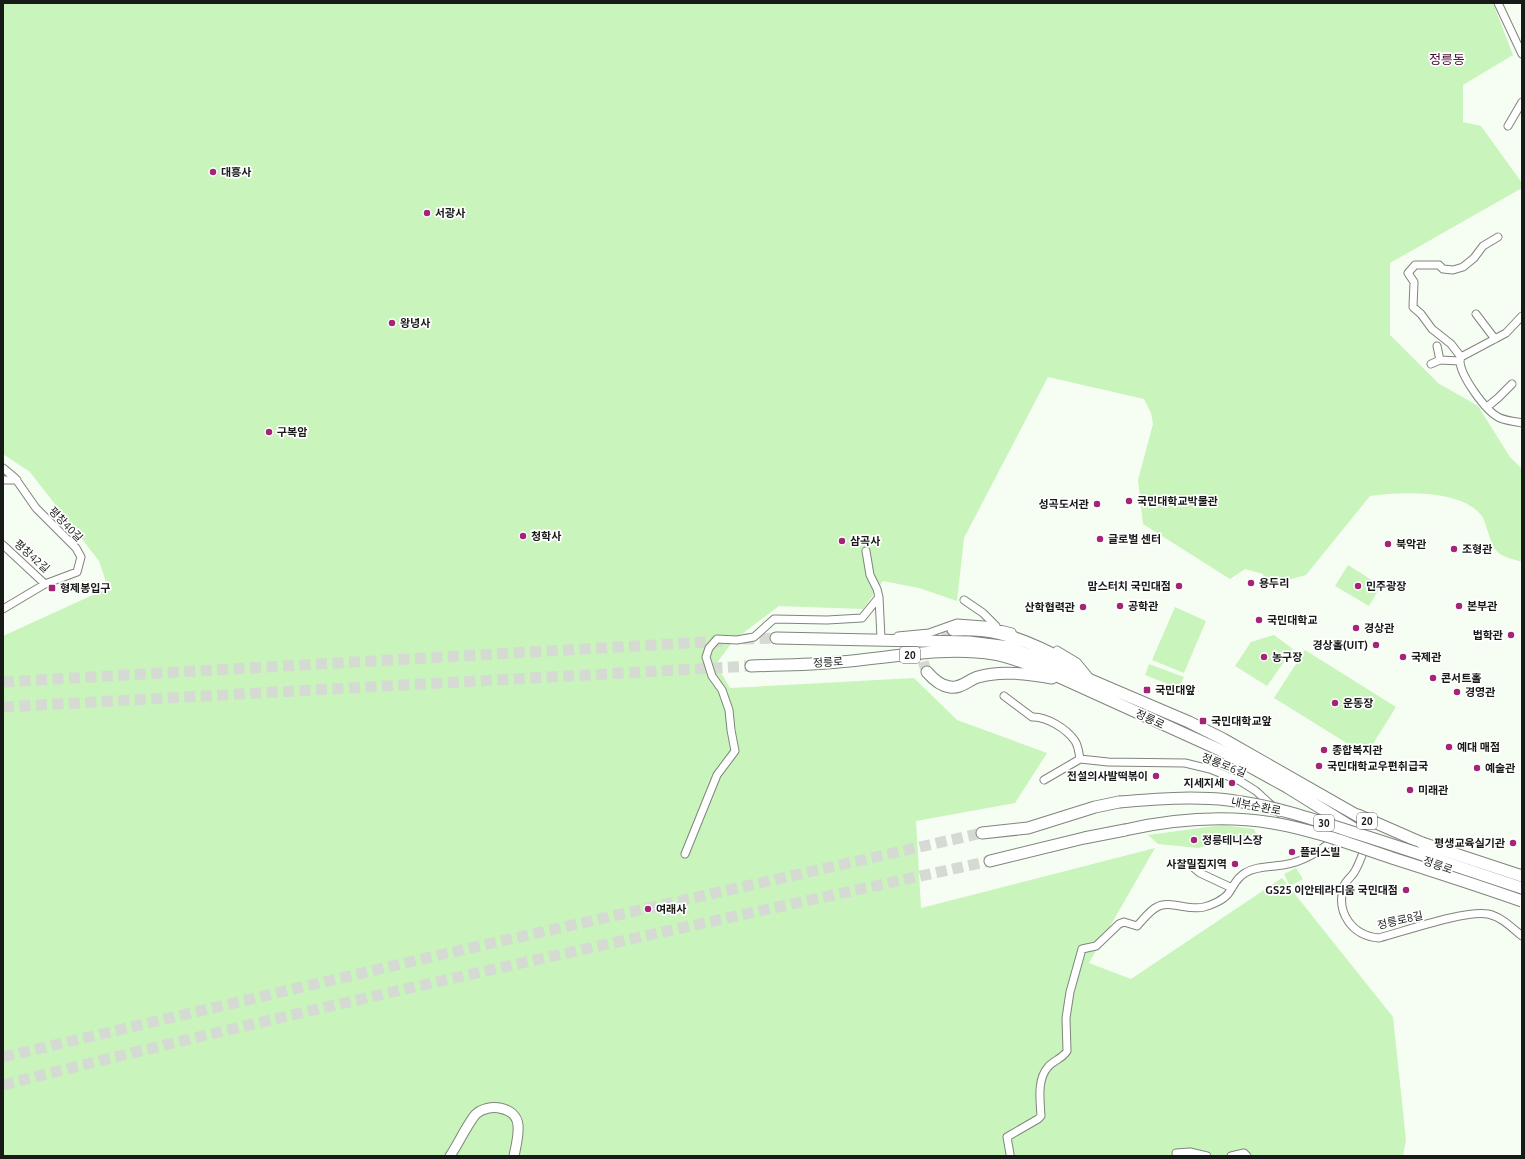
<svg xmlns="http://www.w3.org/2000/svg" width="1525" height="1159" viewBox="0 0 1525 1159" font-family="Ubuntu,'Noto Sans KR',sans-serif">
	<rect width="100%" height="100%" fill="#f6fdf3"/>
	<path fill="#c9f4bc" d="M3,3h1490l20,52 -50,30v37l18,4 41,57v5l-132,75v72l48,48 40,23 32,51 12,12v93c-22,-7 -27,-6 -34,-30 -2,-5 -3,-12 -7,-17 -21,-26 -81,-23 -111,-19l-64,79 -40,11 -3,-12 -18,-5 -15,10 -87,-55 -5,-44 15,-56 -2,-11 -7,-14 -96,-22 -84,161 -7,63 -38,-13 -36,-7 -20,28 -84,-3 -45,34 -18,24 14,24 184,-10 43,42 90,33 -32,50 -99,18 5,87 234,-60 -66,115 42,16 151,-101 111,139 13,123 -3,16h-1400v-520l105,-48 -9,-27 -69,-89 -27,-18z
		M1348,565l33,21 -12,20 -34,-20z
		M1175,607l31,14 -22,52 -32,-13z
		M1274,635l19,14 -26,37 -32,-20 16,-24z
		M1305,650l91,57 -30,48 -92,-57z
		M1149,664l35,13 -6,11 -33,-13z
		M1223,825l31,4 2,5 -58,14 -40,-4 -10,-9z
		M1296,868l7,11 -13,7 -6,-12z"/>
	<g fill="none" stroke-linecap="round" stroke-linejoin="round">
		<path stroke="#d5dbd2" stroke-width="11" stroke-dasharray="11 5.5" stroke-linecap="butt" d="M743,639l33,-1
			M927,672c-13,-29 1,-35 26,-42
			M3,682l721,-41
			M3,707l748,-41"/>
		<path stroke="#d5dbd2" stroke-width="11" stroke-dasharray="11 5.5" stroke-linecap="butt" d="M3,1057l441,-103 538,-121
			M3,1085c327,-83 657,-152 987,-224"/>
		<defs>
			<path id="minor" d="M1498,3l24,51
				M1508,126l14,-24
				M1476,314l19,25
				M1437,346l3,14
				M1461,357l-10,-13 -19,-15 -11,-15 -8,-7 1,-25 -6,-9 7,-8h24l4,4 10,1 10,-3 11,-9 9,-12 15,-9
				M1460,361c0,14 25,49 38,56 7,4 16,4 24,6
				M1460,361l1,-4 45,-24 16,-17
				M1431,364l9,-4 20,1
				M1487,407l11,-9 14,-14
				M3,468l12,10 21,30 40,40 5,9 -4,15 -32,12 -42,25
				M3,480h14
				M3,545l42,39
				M866,551l4,24 7,14 2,8
				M964,600l19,13 13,13
				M898,636l31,-3 28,-10 27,2 28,7
				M1057,650l20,12 14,17
				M1004,696l28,21c14,-1 35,12 43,24 3,4 4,12 5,18
				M1044,780l36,-21 28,3 77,1 25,6 30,12 16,10 27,25 35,10
				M1365,837h4c-5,11 -8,24 -14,34 -3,6 -9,9 -11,15 -9,27 9,50 35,52 26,-7 86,-28 109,-24 14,3 24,14 34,22
				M685,854l32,-79 18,-24 -4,-21 -2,-20 -7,-20 -10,-14 -6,-19 3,-9 8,-9 20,1 17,-3 20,-18 53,1 35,-2 17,-21 2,41
				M1188,863l12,10 32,15
				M1176,1153l14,-1 17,4
				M1010,1154l-3,-17 31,-18 3,-3c-1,-16 -4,-37 7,-49 6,-7 14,-8 19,-16l-1,-33 4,-26 12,-43 14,-3 23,-22 5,-2 13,4c6,-6 13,-16 20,-19 12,-7 32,4 47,0 8,-2 19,-7 24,-13 6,-8 8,-16 17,-21 11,-7 26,-6 38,-8 22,-3 43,-18 58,-32
				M1231,1156l13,-3 3,3"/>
			<path id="tertiary" d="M450,1156c7,-10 19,-35 26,-42 12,-11 40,-8 42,11 1,10 -2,21 -4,31"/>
			<path id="primary" d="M953,630c33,-2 57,4 87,18 15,7 25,11 36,23
				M776,638l193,4 40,5 70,28 110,47 34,17 142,81
				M751,666c29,-1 59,-1 88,-4 51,-4 104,-16 155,-8 18,3 35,11 52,17l174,79 67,37 74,46
				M927,672c6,7 13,14 23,15 11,2 18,-7 28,-10 23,-7 51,-3 74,1"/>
			<path id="trunk" d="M1358,815l64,28
				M982,833l46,-5 67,-21 24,-5
				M990,861l94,-23 41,-8
				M1459,872l40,16"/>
		</defs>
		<use href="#minor" stroke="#7f857d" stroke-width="9"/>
		<use href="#tertiary" stroke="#7f857d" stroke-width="11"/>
		<use href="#primary" stroke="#7f857d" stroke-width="13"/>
		<use href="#trunk" stroke="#7f857d" stroke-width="13"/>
		<use href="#minor" stroke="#fff" stroke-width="7"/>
		<use href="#tertiary" stroke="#fff" stroke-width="9"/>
		<use href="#primary" stroke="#fff" stroke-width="11"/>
		<use href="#trunk" stroke="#fff" stroke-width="11"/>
		<defs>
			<path id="trunk-bridge" d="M1119,802c36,-3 73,-6 109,-2 42,5 82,18 121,31 58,18 115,38 173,57
				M1125,830c49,-11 98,-15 148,-7 41,7 80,22 119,35 44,14 87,28 130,43
				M1422,843l100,33"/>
		</defs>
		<use href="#trunk-bridge" stroke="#7f857d" stroke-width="13" stroke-linecap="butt"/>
		<use href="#trunk-bridge" stroke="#fff" stroke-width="11"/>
	</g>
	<g fill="#a42576" stroke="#fff" stroke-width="1.5">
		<circle cx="213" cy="172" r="4"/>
		<circle cx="427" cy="213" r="4"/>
		<circle cx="392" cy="323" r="4"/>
		<circle cx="269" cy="432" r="4"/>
		<circle cx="1129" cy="501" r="4"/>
		<circle cx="1097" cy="504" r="4"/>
		<circle cx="523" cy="536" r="4"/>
		<circle cx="1100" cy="539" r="4"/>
		<circle cx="842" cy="541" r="4"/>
		<circle cx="1388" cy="544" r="4"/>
		<circle cx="1454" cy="549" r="4"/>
		<circle cx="1251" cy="583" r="4"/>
		<circle cx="1179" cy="586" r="4"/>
		<circle cx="1358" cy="586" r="4"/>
		<rect x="48" y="584" width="8" height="8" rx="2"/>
		<circle cx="1120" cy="606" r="4"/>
		<circle cx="1459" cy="606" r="4"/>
		<circle cx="1083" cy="607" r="4"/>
		<circle cx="1259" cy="620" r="4"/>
		<circle cx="1356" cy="628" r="4"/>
		<circle cx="1511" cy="635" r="4"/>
		<circle cx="1376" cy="645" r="4"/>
		<circle cx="1264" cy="657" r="4"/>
		<circle cx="1403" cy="657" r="4"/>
		<circle cx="1433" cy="678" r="4"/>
		<rect x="1143" y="686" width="8" height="8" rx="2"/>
		<circle cx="1457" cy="692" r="4"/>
		<circle cx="1335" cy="703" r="4"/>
		<rect x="1199" y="717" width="8" height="8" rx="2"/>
		<circle cx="1449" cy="747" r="4"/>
		<circle cx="1324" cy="750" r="4"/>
		<circle cx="1319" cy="766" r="4"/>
		<circle cx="1477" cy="768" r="4"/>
		<circle cx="1156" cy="776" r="4"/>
		<circle cx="1232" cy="783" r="4"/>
		<circle cx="1410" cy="790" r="4"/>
		<circle cx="1194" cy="840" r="4"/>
		<circle cx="1513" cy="843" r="4"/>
		<circle cx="1292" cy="852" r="4"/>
		<circle cx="1235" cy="864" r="4"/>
		<circle cx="1406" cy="890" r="4"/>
		<circle cx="648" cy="909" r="4"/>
	</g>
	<g text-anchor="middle" stroke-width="3.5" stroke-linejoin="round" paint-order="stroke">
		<g fill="#fff" stroke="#5d5f5d" stroke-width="1">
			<rect x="900" y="647" width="20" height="16" rx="3"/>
			<rect x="1357" y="813" width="20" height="16" rx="3"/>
			<rect x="1314" y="815" width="20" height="16" rx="3"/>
		</g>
		<g font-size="10" font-weight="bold" fill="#171a17">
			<text x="910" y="659">20</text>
			<text x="1367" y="825">20</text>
			<text x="1324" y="827">30</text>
		</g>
		<g font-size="11" font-weight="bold" fill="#171a17" stroke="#fff" text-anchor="start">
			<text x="221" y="176">대흥사</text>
			<text x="435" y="217">서광사</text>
			<text x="400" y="327">왕녕사</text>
			<text x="277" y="436">구복암</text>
			<text x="1137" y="505">국민대학교박물관</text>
			<text x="1089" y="508" text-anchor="end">성곡도서관</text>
			<text x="531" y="540">청학사</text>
			<text x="1108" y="543">글로벌 센터</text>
			<text x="850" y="545">삼곡사</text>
			<text x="1396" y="548">북악관</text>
			<text x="1462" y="553">조형관</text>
			<text x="1259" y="587">용두리</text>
			<text x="1171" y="590" text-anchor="end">맘스터치 국민대점</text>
			<text x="1366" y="590">민주광장</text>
			<text x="60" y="592">형제봉입구</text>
			<text x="1128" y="610">공학관</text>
			<text x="1467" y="610">본부관</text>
			<text x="1075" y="611" text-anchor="end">산학협력관</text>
			<text x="1267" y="624">국민대학교</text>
			<text x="1364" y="632">경상관</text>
			<text x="1503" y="639" text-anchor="end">법학관</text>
			<text x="1368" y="649" text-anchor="end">경상홀(UIT)</text>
			<text x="1272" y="661">농구장</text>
			<text x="1411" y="661">국제관</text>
			<text x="1441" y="682">콘서트홀</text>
			<text x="1155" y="694">국민대앞</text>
			<text x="1465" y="696">경영관</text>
			<text x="1343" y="707">운동장</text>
			<text x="1211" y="725">국민대학교앞</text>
			<text x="1457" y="751">예대 매점</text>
			<text x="1332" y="754">종합복지관</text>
			<text x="1327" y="770">국민대학교우편취급국</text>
			<text x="1485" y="772">예술관</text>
			<text x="1148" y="780" text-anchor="end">전설의사발떡볶이</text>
			<text x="1224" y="787" text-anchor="end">지세지세</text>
			<text x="1418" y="794">미래관</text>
			<text x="1202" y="844">정릉테니스장</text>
			<text x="1505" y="847" text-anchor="end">평생교육실기관</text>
			<text x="1300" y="856">플러스빌</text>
			<text x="1227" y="868" text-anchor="end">사찰밀집지역</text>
			<text x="1398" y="894" text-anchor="end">GS25 이안테라디움 국민대점</text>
			<text x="656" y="913">여래사</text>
		</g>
		<g font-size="11" fill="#171a17" stroke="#fff">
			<text transform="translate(66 524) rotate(46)" y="4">평창40길</text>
			<text transform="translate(32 556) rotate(42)" y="4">평창42길</text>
			<text transform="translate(828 662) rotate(-4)" y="4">정릉로</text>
			<text transform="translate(1150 719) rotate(25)" y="4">정릉로</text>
			<text transform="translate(1224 765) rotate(21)" y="4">정릉로6길</text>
			<text transform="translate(1256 806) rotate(11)" y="4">내부순환로</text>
			<text transform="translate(1438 865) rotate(19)" y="4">정릉로</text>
			<text transform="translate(1400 920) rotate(-13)" y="4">정릉로8길</text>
		</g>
		<g font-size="13" fill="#4e1137" stroke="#fff">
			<text x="1447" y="64">정릉동</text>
		</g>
	</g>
	<rect width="1525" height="1159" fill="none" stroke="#171a17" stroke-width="8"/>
</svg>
